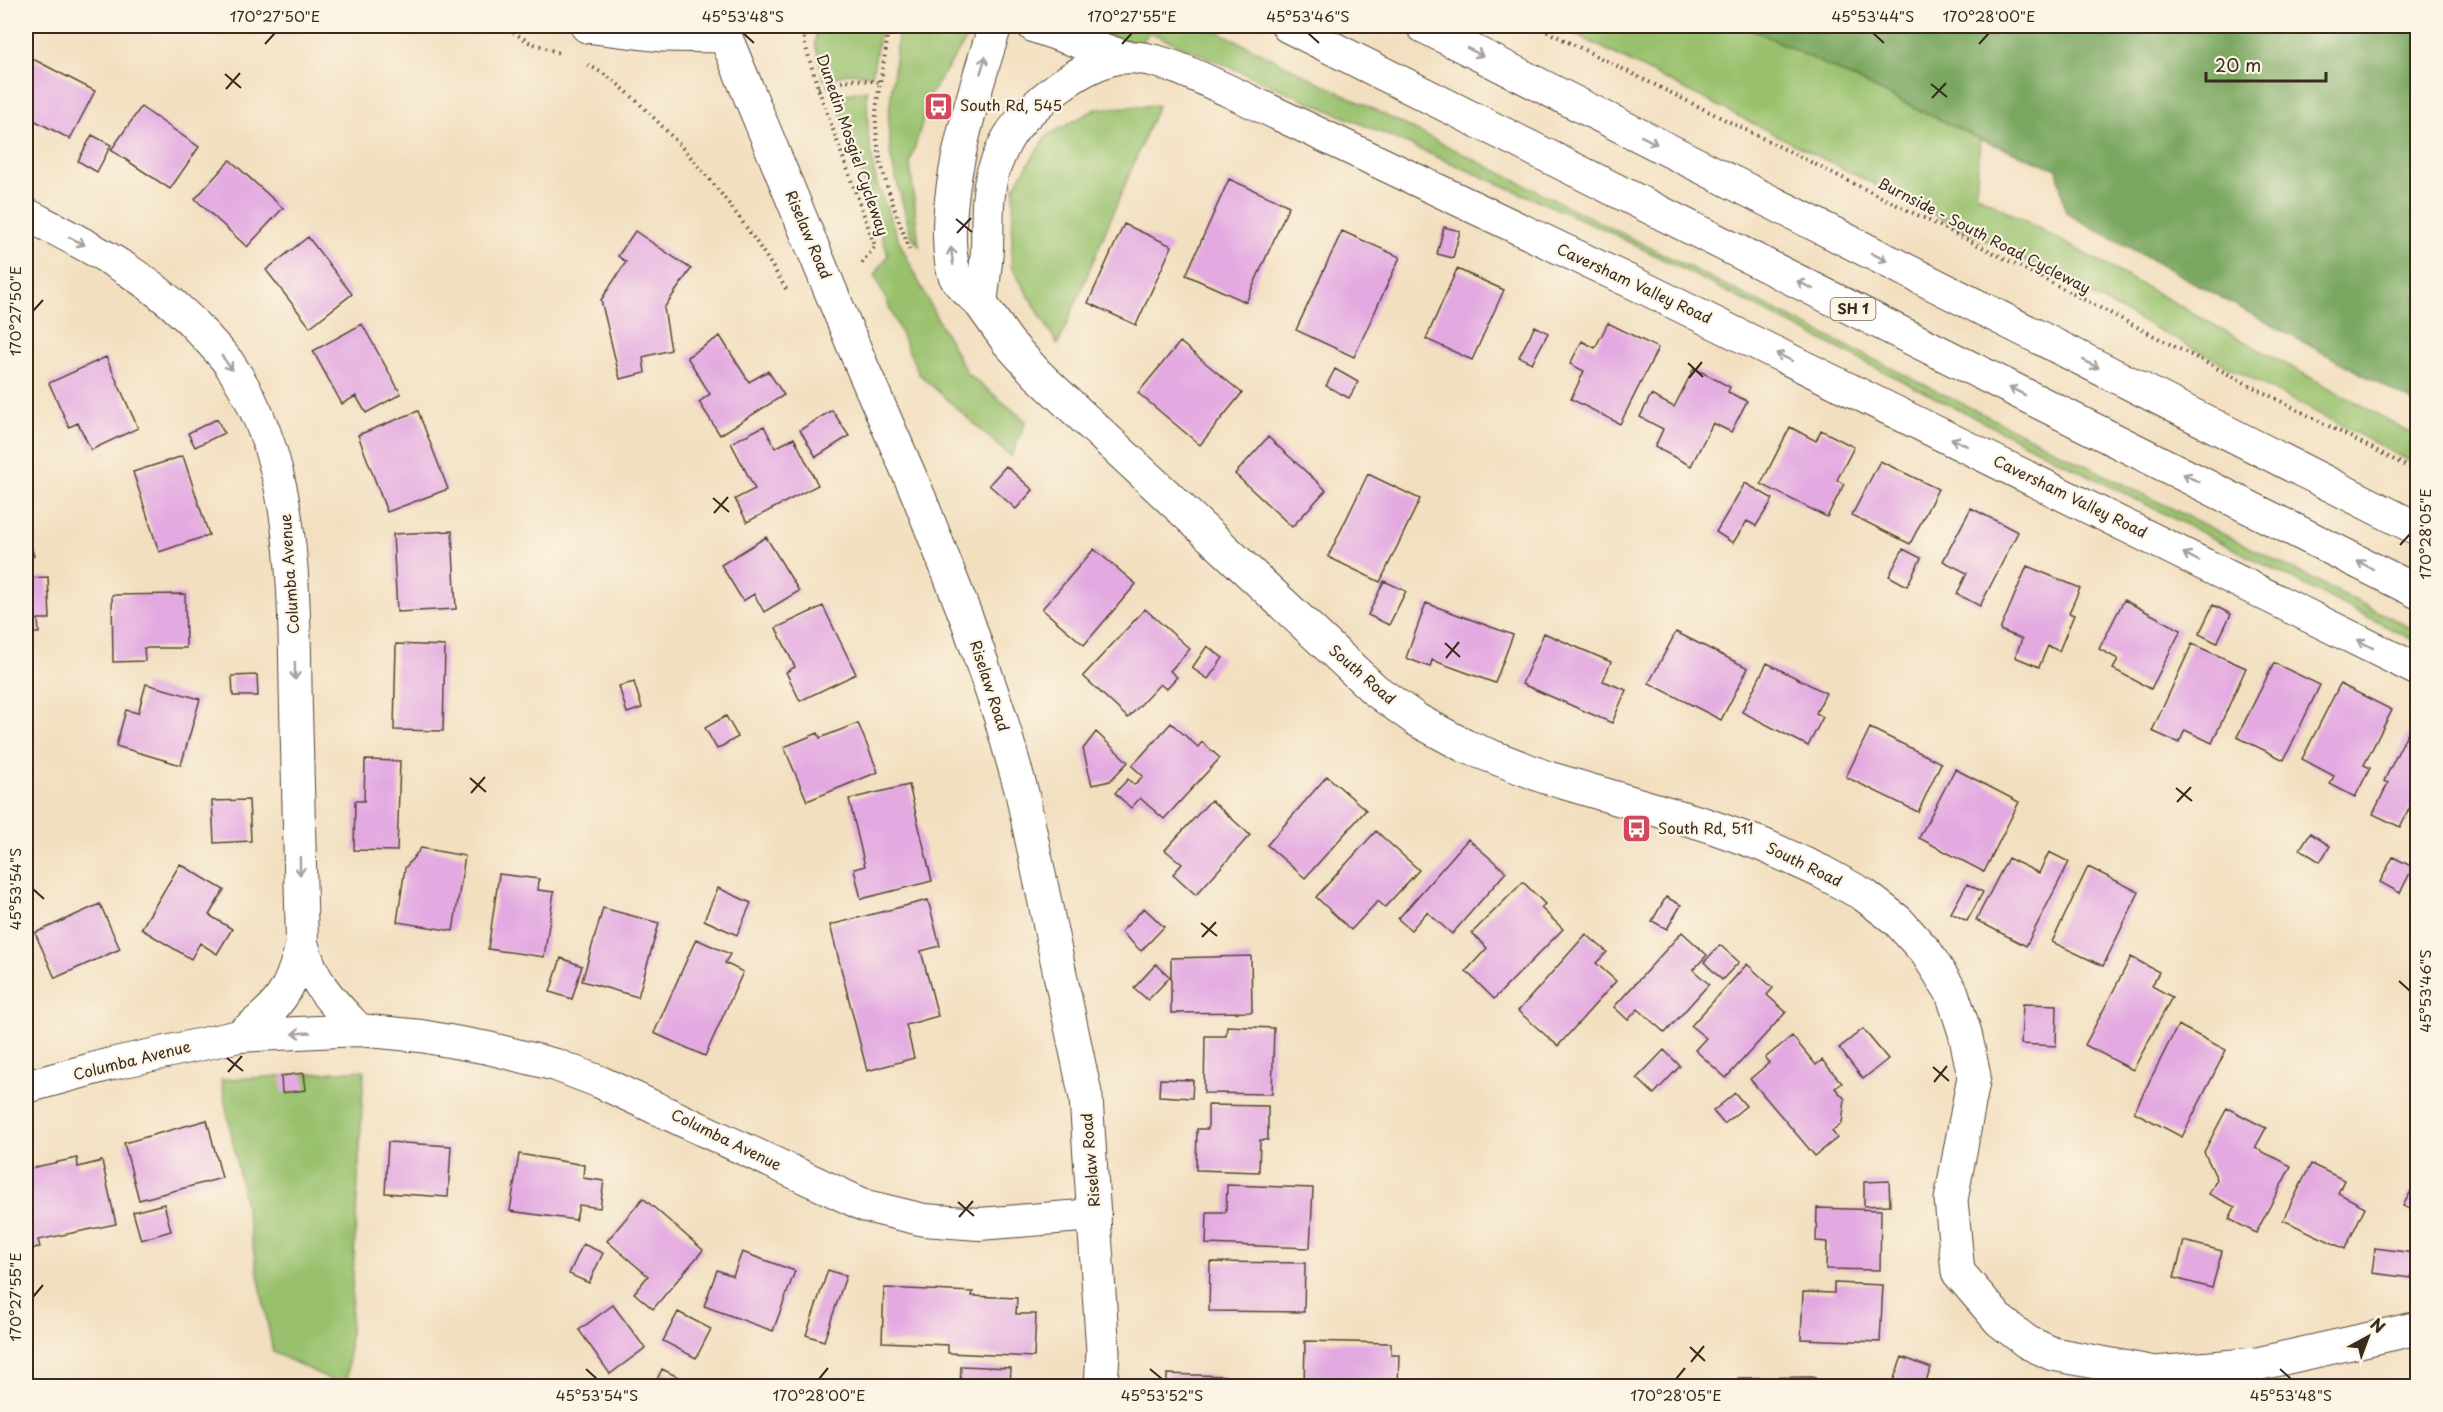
<svg xmlns="http://www.w3.org/2000/svg" width="2443" height="1412" viewBox="0 0 2443 1412" font-family="'Playpen Sans',sans-serif">
	<rect width="100%" height="100%" fill="#fcf5e5"/>
	<filter id="ink" filterUnits="userSpaceOnUse"><feTurbulence type="fractalNoise" baseFrequency=".0167" numOctaves="2"/><feDisplacementMap in="SourceGraphic" scale="12" xChannelSelector="R" yChannelSelector="G"/><feConvolveMatrix kernelMatrix="1 2 1 2 8 2 1 2 1" color-interpolation-filters="sRGB"/></filter>
	<filter id="wash" filterUnits="userSpaceOnUse"><feTurbulence type="fractalNoise" baseFrequency=".008" numOctaves="4" result="noise"/><feDisplacementMap in="SourceGraphic" scale="24" xChannelSelector="R" yChannelSelector="G"/><feGaussianBlur stdDeviation="1.35" result="paint"/><feColorMatrix in="noise" values="0 0 0 0 0 0 0 0 0 0 0 0 0 0 0 0 0 1.4 0 .05"/><feComposite in="paint" operator="in"/></filter>
	<g filter="url(#wash)">
		<rect width="100%" height="100%" fill="#f2dfc0"/>
		<path fill="#99c16d" stroke="#6a7646" stroke-width="1.5" d="M817,26h64l-9,49 -23,-2 -25,8 -9,-38z
			M899,26h76l-44,67 -21,70 9,83 -8,-11 -20,-76 -3,-37z
			M1068,26h139l1210,605v11l-816,-414 -452,-196 -9,12z
			M1559,26h186l235,113 -4,55 441,242v29l-404,-211z
			M867,90l1,44 8,47 23,60 32,66 36,66 59,48 -15,36 -92,-83 -44,-99 13,-20 -53,-159z
			M1158,105l-100,240 -47,-79 3,-79 32,-51 50,-27z
			M364,1070l-17,316h-3l-71,-34 -52,-272z"/>
		<path fill="#7aa760" stroke="#5a683f" stroke-width="1.5" d="M1745,26h672v378l-351,-191 -9,-44 -77,-30z"/>
		<g id="blocks">
			<path fill="#e3a9e1" d="M31,58l64,33 -25,48 -44,-23v-47z
				M141,107l58,40 -29,42 -59,-39z
				M92,135l19,10 -14,27 -19,-11z
				M230,160l53,48 -36,39 -52,-48z
				M1229,179l60,27 -43,96 -60,-27z
				M1124,224l48,22 -36,79 -48,-22z
				M1444,227l16,4 -7,27 -16,-4z
				M635,231l56,38 -27,39 7,42 -28,7 2,16 -25,6 -19,-79 25,-38 -8,-6z
				M1342,231l58,26 -46,100 -58,-27z
				M308,237l44,57 -42,33 -44,-57z
				M1457,269l47,21 -32,70 -46,-21z
				M1608,323l50,25 -38,76 -49,-25 13,-28 -14,-7 12,-23 13,7z
				M362,324l39,70 -35,19 -10,-17 -14,8 -29,-53z
				M1535,326l13,7 -16,30 -13,-6z
				M720,336l29,46 19,-11 16,24 -64,40 -21,-33 11,-8 -23,-37z
				M1180,342l62,51 -42,52 -62,-52z
				M106,357l32,71 -47,22 -13,-27 -9,4 -20,-44z
				M1694,368l36,19 -2,5 19,9 -16,31 -18,-9 -22,43 -36,-19 8,-18 -23,-12 11,-22 23,12z
				M1335,369l23,13 -9,16 -23,-12z
				M832,410l17,26 -33,21 -16,-27z
				M418,411l30,78 -61,23 -29,-77z
				M217,419l7,14 -29,14 -7,-14z
				M764,426l11,22 19,-10 24,47 -71,37 -12,-23 20,-10 -24,-46z
				M1790,427l26,14 5,-11 33,17 -17,33 7,4 -17,33 -66,-33z
				M1268,437l58,53 -34,37 -57,-53z
				M183,456l26,79 -50,17 -26,-80z
				M1880,461l58,28 -28,55 -58,-29z
				M1006,466l27,24 -17,19 -27,-24z
				M1368,474l52,25 -40,83 -52,-25z
				M1745,483l28,16 -17,27 -9,-5 -14,22 -17,-11z
				M1971,508l47,24 -38,74 -23,-12 10,-21 -24,-12z
				M26,529l8,27 -8,3z
				M452,531l4,78 -59,3 -4,-78z
				M766,537l33,54 -35,21 -10,-18 -11,7 -22,-36z
				M1094,549l42,35 -52,61 -42,-36z
				M1903,549l18,9 -14,28 -18,-10z
				M2027,566l53,22 -11,25 5,2 -15,36 -11,-5 -9,21 -24,-10 7,-18 -22,-9z
				M48,577l2,42h-12l1,14h-13v-55z
				M1384,581l22,10 -17,34 -21,-10z
				M185,594l1,54h-42l1,13 -32,1 -1,-67z
				M2124,600l57,30 -30,59 -38,-20 5,-10 -19,-10z
				M1426,603l87,32 -18,48 -63,-23 -2,7 -24,-9z
				M2213,605l18,9 -14,29 -18,-9z
				M823,606l33,68 -56,27 -14,-29 9,-5 -19,-39z
				M1145,609l45,40 -20,22 7,6 -11,12 -6,-5 -32,34 -45,-42z
				M1676,632l72,36 -27,52 -72,-37z
				M1544,633l67,29 -8,19 23,9 -14,33 -90,-39z
				M396,644l49,2 -2,85 -49,-1z
				M2192,644l54,24 -34,75 -27,-13 -6,13 -27,-12z
				M1207,646l16,12 -15,21 -16,-11z
				M1767,663l59,30 -10,20 7,4 -15,29 -66,-34z
				M2274,663l46,22 -36,75 -47,-23z
				M257,675l1,21h-25l-1,-20z
				M634,682l8,26 -15,5 -8,-27z
				M146,684l54,15 -19,66 -65,-19 10,-36 12,3z
				M2340,684l52,26 -28,55 6,3 -15,29 -25,-13 4,-8 -32,-17z
				M726,716l12,21 -21,12 -12,-21z
				M858,723l20,49 -71,29 -23,-54 34,-14 2,5z
				M1171,723l27,24 4,-5 18,16 -56,61 -24,-21 -9,10 -16,-15 13,-14 6,6 9,-9 -11,-10z
				M1870,728l71,35 -23,49 -72,-35z
				M1096,732l32,30 -18,19 -18,4 -9,-36z
				M2408,732l10,5v74l-8,-4 -10,20 -27,-13 15,-31 -4,-2z
				M365,760l35,1 -3,90 -43,-1 1,-49h9z
				M1955,769l64,33 -35,70 -65,-34z
				M1327,776l39,34 -61,68 -38,-33z
				M909,785l23,96 -71,18 -7,-30 11,-3 -16,-67z
				M249,800l2,41 -37,2 -2,-42z
				M1211,800l39,35 -54,60 -23,-21 9,-10 -17,-14z
				M1376,831l43,39 -34,37 -7,-6 -27,29 -35,-33z
				M2310,833l20,13 -10,16 -20,-13z
				M1468,839l38,33 -54,62 -25,-22 -16,18 -13,-11z
				M421,848l44,8 -12,75 -56,-9 8,-54z
				M2049,852l20,10 -43,84 -50,-26 32,-62 31,15z
				M2393,857l20,10 -13,26 -20,-11z
				M180,864l44,26 -15,25 23,14 -15,25 -17,-11 -9,16 -50,-30z
				M2088,867l51,25 -36,74 -51,-24z
				M499,874l40,5 -1,11 16,2 -10,65 -56,-8z
				M1523,882l22,22 -4,4 22,21 -69,70 -28,-28 21,-23 -15,-15z
				M1967,884l16,8 -16,29 -16,-8z
				M718,888l33,15 -14,32 -33,-15z
				M1666,897l15,8 -14,24 -15,-8z
				M928,900l12,46 -19,5 17,65 -32,9 8,33 -47,13 -37,-146z
				M100,904l20,45 -65,29 -20,-45z
				M603,908l56,15 -21,74 -56,-16z
				M1144,908l20,19 -23,24 -20,-19z
				M1682,932l25,23 -14,15 16,14 -44,49 -27,-24 -10,11 -14,-13z
				M1586,934l21,18 -11,11 20,18 -58,65 -40,-35z
				M696,939l34,15 -5,9 18,9 -38,84 -51,-23z
				M1720,945l19,17 -17,18 -18,-18z
				M1251,956l1,56 -81,1v-55z
				M2131,957l28,15 -7,14 20,11 -39,73 -48,-25z
				M561,958l21,8 -10,33 -22,-7z
				M1156,964l14,13 -22,23 -14,-12z
				M1747,964l26,24 -6,7 19,17 -60,66 -31,-28 11,-12 -15,-12z
				M2023,1004l34,1 -1,41 -35,-2z
				M2178,1025l48,25 -44,87 -48,-25z
				M1227,1026l47,2 -2,66 -68,-1 1,-57h21z
				M1863,1029l25,30 -25,20 -24,-31z
				M1792,1036l24,29 6,-5 20,23 -7,5 10,11 -3,24 -10,8 5,7 -22,18 -65,-77 19,-16 -4,-5z
				M1664,1050l16,16 -26,28 -17,-16z
				M304,1073l2,17 -24,3 -1,-17z
				M1160,1079l33,1 -1,18 -33,-2z
				M1735,1093l11,13 -22,18 -11,-13z
				M1208,1105l60,1v34h-8l-1,32 -63,-2 1,-41h11z
				M2227,1108l39,20 -11,20 36,18 -35,67 -27,-14 6,-12 -26,-13 8,-15 -13,-27z
				M207,1120l15,58 -83,22 -15,-57z
				M388,1142l63,4 -3,51 -63,-4z
				M519,1154l65,11 -1,13 21,3 -4,27 -21,-3 -3,15 -66,-9z
				M77,1158l1,9 24,-6 14,63 -78,16 2,7 -14,3v-81z
				M2311,1164l33,16 -6,13 27,14 -20,42 -62,-29z
				M2418,1178v35l-15,-7z
				M1889,1181l1,24 -26,1v-24z
				M1227,1185l86,3 -3,60 -104,-4 1,-32h19z
				M643,1198l60,52 -50,59 -19,-16 14,-17 -41,-35z
				M164,1204l7,27 -30,9 -8,-28z
				M1817,1208l64,2 -1,60 -54,-1 1,-27 -11,-1z
				M2184,1241l38,10 -10,37 -38,-10z
				M583,1244l20,9 -14,30 -20,-9z
				M2375,1248l39,5 -3,25 -39,-5z
				M742,1252l53,19 -22,60 -69,-25 13,-36 16,6z
				M1210,1262l95,1 -1,49 -95,-1z
				M828,1270l18,6 -22,65 -18,-6z
				M1834,1283l49,2 -3,57 -79,-3 2,-47 31,1z
				M884,1288l89,4 -1,4 45,2 -1,16h20l-2,43 -86,-4v-8l-66,-3z
				M613,1305l32,43 -35,26 -31,-44z
				M678,1312l33,17 -15,29 -33,-17z
				M1305,1341l86,2v12h8l-1,31h-94z
				M1902,1357l29,11 -7,18h-18l-13,-5z
				M961,1366l50,2 -1,18h-50z
				M662,1369l34,17h-42z
				M1167,1374l57,2v10h-57z
				M1813,1377l9,5 -1,4h-83v-8z"/>
		</g>
	</g>
	<g filter="url(#ink)">
		<use href="#blocks" fill-opacity="0" stroke="#564536" stroke-width="1.5"/>
		<g fill="none" stroke-linecap="round" stroke-linejoin="round">
			<defs>
				<path id="street" d="M26,214c71,37 127,63 181,124 7,8 15,16 21,24 71,101 65,228 68,346 2,78 4,157 6,235 11,41 29,57 57,87
					M981,304c2,-18 5,-36 6,-55 1,-25 -1,-53 6,-77 4,-11 9,-24 15,-34 18,-31 80,-80 118,-81 36,0 71,20 103,34l419,199 770,380
					M239,1036c41,-30 51,-43 63,-93
					M26,1087l85,-23 128,-28 120,-6 62,6 67,12 68,17 44,17 266,124 58,14 55,4 116,-9"/>
				<path id="secondary" d="M721,26l142,343 56,128 49,125 32,94 22,77 64,305 17,254 -2,34
					M981,304l27,38 30,33 337,315 42,30 48,26 80,31 159,47 59,21 59,27 42,23 34,26 28,31 26,41 13,40 9,43 -23,124 7,72 42,49 27,21 26,12 102,19 102,-9 161,-36"/>
				<path id="highway" d="M587,26l75,9 62,1
					M1034,26l90,31
					M1288,26l1130,566
					M1423,26l995,503
					M981,304c-7,-8 -24,-20 -27,-31 -18,-66 21,-183 41,-247"/>
			</defs>
			<use href="#street" stroke="#564536" stroke-width="34"/>
			<use href="#secondary" stroke="#564536" stroke-width="35"/>
			<use href="#highway" stroke="#564536" stroke-width="35"/>
			<path stroke="#564536" stroke-width="4" stroke-dasharray="1.5 4.5" stroke-linecap="butt" d="M503,26l26,16 30,11
				M803,26l1,15 14,47 57,158 -12,16 -4,2
				M888,26c-1,29 -10,58 -12,87 -2,47 19,97 35,140
				M1536,26l446,221 436,225
				M588,65c25,12 46,33 65,52 52,52 96,109 133,172
				M818,88l35,-9 27,3"/>
			<use href="#street" stroke="#fff" stroke-width="32"/>
			<use href="#secondary" stroke="#fff" stroke-width="33"/>
			<use href="#highway" stroke="#fff" stroke-width="33"/>
		</g>
		<defs><path id="oneway-shaft" d="M-6 0H5M1.5-3L5.5 0L1.5 3" fill="none" stroke-width="1.6" stroke-linecap="round" stroke-linejoin="round" transform="scale(1.5)"/></defs>
		<g stroke="#a79f9a">
			<use href="#oneway-shaft" transform="translate(1475 52) rotate(27)"/>
			<use href="#oneway-shaft" transform="translate(983 65) rotate(-73)"/>
			<use href="#oneway-shaft" transform="translate(1649 140) rotate(27)"/>
			<use href="#oneway-shaft" transform="translate(77 241) rotate(27)"/>
			<use href="#oneway-shaft" transform="translate(952 256) rotate(-98)"/>
			<use href="#oneway-shaft" transform="translate(1879 257) rotate(27)"/>
			<use href="#oneway-shaft" transform="translate(1805 285) rotate(-153)"/>
			<use href="#oneway-shaft" transform="translate(1784 357) rotate(-154)"/>
			<use href="#oneway-shaft" transform="translate(227 363) rotate(54)"/>
			<use href="#oneway-shaft" transform="translate(2091 364) rotate(27)"/>
			<use href="#oneway-shaft" transform="translate(2017 391) rotate(-153)"/>
			<use href="#oneway-shaft" transform="translate(1959 442) rotate(-154)"/>
			<use href="#oneway-shaft" transform="translate(2191 478) rotate(-153)"/>
			<use href="#oneway-shaft" transform="translate(2191 557) rotate(-153)"/>
			<use href="#oneway-shaft" transform="translate(2365 565) rotate(-153)"/>
			<use href="#oneway-shaft" transform="translate(2365 644) rotate(-153)"/>
			<use href="#oneway-shaft" transform="translate(295 671) rotate(89)"/>
			<use href="#oneway-shaft" transform="translate(300 866) rotate(89)"/>
			<use href="#oneway-shaft" transform="translate(301 1033) rotate(177)"/>
		</g>
	</g>
	<path fill="none" stroke="#3b2a1e" stroke-width="2" d="M743,33l11,10M1308,33l11,10M1873,33l11,10M265,44l10,-11M1122,44l10,-11M1979,44l10,-11M225,74l16,14M1931,84l16,13M226,89l14,-16M1932,98l14,-15M956,219l16,13M957,233l14,-15M33,311l10,-11M1688,363l15,14M1689,378l13,-16M713,498l16,14M714,513l14,-16M2400,545l10,-11M1445,643l15,14M1446,658l13,-16M470,778l16,14M2176,788l16,13M471,793l14,-16M2177,802l14,-15M33,889l11,10M1201,923l16,13M1202,937l14,-15M2399,981l11,10M227,1058l16,13M1933,1067l16,14M228,1072l14,-16M1934,1082l13,-16M958,1202l16,14M959,1217l14,-16M33,1297l10,-12M1690,1347l15,14M1691,1362l13,-16M586,1369l11,10M1150,1369l12,10M2280,1369l11,10M819,1379l9,-11M1676,1379l9,-11"/>
	<defs>
		<symbol id="bus-square" viewBox="-11 -11 22 22"><rect x="-9" y="-9" width="18" height="18" rx="4" fill="#d1495b" stroke="#fcf5e5"/><path d="M-5-6H5V4H4V6H2V4H-2V6H-4V4H-5ZM-3.5-4V0h7V-4ZM-3.5 1.2v1.5H-2V1.2ZM2 1.2v1.5H3.5V1.2Z" fill="#fff"/></symbol>
	</defs>
	<g fill-rule="evenodd">
		<use href="#bus-square" x="922" y="90" width="33" height="33"/>
		<use href="#bus-square" x="1620" y="812" width="33" height="33"/>
	</g>
	<g text-anchor="middle" stroke-width="4.5" stroke-linejoin="round" paint-order="stroke">
		<rect fill="#fcf5e5" stroke="#75675a" stroke-width="1.5" x="1830.5" y="298" width="45" height="22" rx="4.5"/>
		<g font-size="14" font-weight="bold" fill="#3b2a1e">
			<text x="1853" y="314">SH 1</text>
		</g>
		<g font-size="15" fill="#3b2a1e" stroke="#fcf5e5" text-anchor="start">
			<text x="960" y="111">South Rd, 545</text>
			<text x="1658" y="834">South Rd, 511</text>
		</g>
		<g font-size="15" fill="#3b2a1e" stroke="#fcf5e5">
			<text transform="translate(852 145) rotate(71)" y="5">Dunedin Mosgiel Cycleway</text>
			<text transform="translate(808 235) rotate(67)" y="5">Riselaw Road</text>
			<text transform="translate(1984 236) rotate(27)" y="5">Burnside - South Road Cycleway</text>
			<text transform="translate(1634 284) rotate(25)" y="5">Caversham Valley Road</text>
			<text transform="translate(2070 497) rotate(26)" y="5">Caversham Valley Road</text>
			<text transform="translate(290 574) rotate(-94)" y="5">Columba Avenue</text>
			<text transform="translate(1362 675) rotate(41)" y="5">South Road</text>
			<text transform="translate(989 686) rotate(72)" y="5">Riselaw Road</text>
			<text transform="translate(1804 865) rotate(26)" y="5">South Road</text>
			<text transform="translate(132 1061) rotate(-14)" y="5">Columba Avenue</text>
			<text transform="translate(726 1140) rotate(26)" y="5">Columba Avenue</text>
			<text transform="translate(1091 1160) rotate(-95)" y="5">Riselaw Road</text>
		</g>
	</g>
	<rect width="2443" height="1412" fill="none" stroke="#fcf5e5" stroke-width="66"/>
	<g transform="translate(2368 1337) rotate(41)" stroke="#fcf5e5" stroke-width="4.5" paint-order="stroke">
	<path d="M0-4.5L10 22L0 15L-10 22Z" fill="#3b2a1e"/>
	<text y="-9" font-size="16" font-weight="bold" text-anchor="middle" fill="#3b2a1e">N</text>
	</g>
	<path d="M2206 72v9h120v-9" fill="none" stroke="#3b2a1e" stroke-width="3"/>
	<text x="2215" y="72" font-size="18" fill="#3b2a1e" stroke="#fcf5e5" stroke-width="4.5" paint-order="stroke">20 m</text>
	<rect x="33" y="33" width="2377" height="1346" fill="none" stroke="#3b2a1e" stroke-width="2"/>
	<g font-size="15" text-anchor="middle" fill="#3b2a1e">
		<text x="275" y="22">170°27'50"E</text>
		<text x="743" y="22">45°53'48"S</text>
		<text x="1132" y="22">170°27'55"E</text>
		<text x="1308" y="22">45°53'46"S</text>
		<text x="1873" y="22">45°53'44"S</text>
		<text x="1989" y="22">170°28'00"E</text>
		<text transform="translate(16 311) rotate(-90)" y="5">170°27'50"E</text>
		<text transform="translate(2426 534) rotate(-90)" y="5">170°28'05"E</text>
		<text transform="translate(16 889) rotate(-90)" y="5">45°53'54"S</text>
		<text transform="translate(2426 991) rotate(-90)" y="5">45°53'46"S</text>
		<text transform="translate(16 1297) rotate(-90)" y="5">170°27'55"E</text>
		<text x="597" y="1401">45°53'54"S</text>
		<text x="819" y="1401">170°28'00"E</text>
		<text x="1162" y="1401">45°53'52"S</text>
		<text x="1676" y="1401">170°28'05"E</text>
		<text x="2291" y="1401">45°53'48"S</text>
	</g>
</svg>
